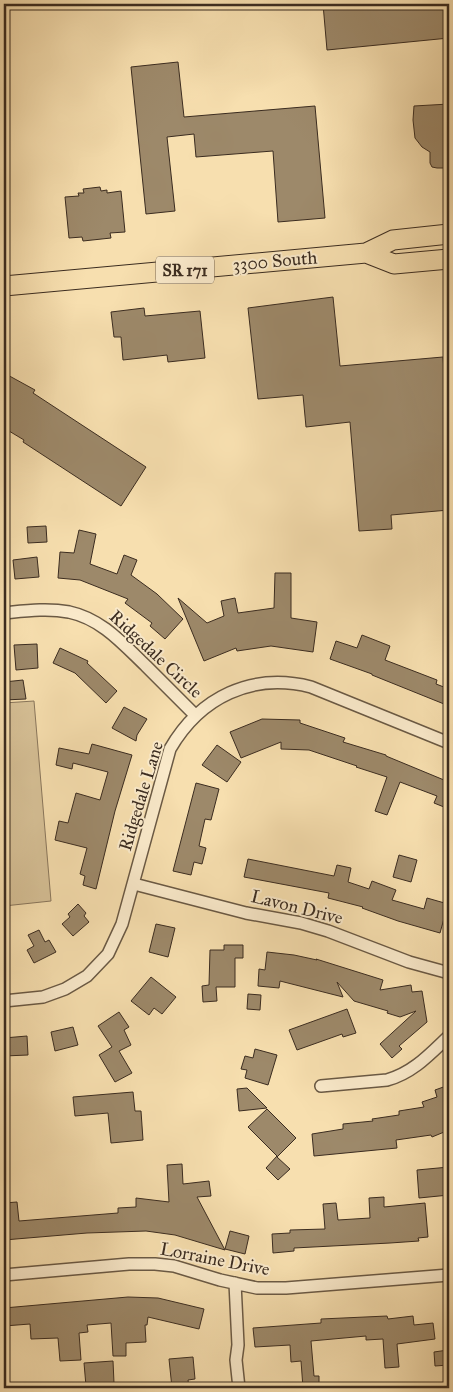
<svg xmlns="http://www.w3.org/2000/svg" width="453" height="1392" viewBox="0 0 453 1392" font-family="'IM FELL Great Primer',serif">
	<rect width="100%" height="100%" fill="#f7dfaf"/>
	<filter id="stains"><feTurbulence type="fractalNoise" baseFrequency=".004" numOctaves="4"/><feColorMatrix values="0 0 0 0 .2 0 0 0 0 .09 0 0 0 0 .02 0 0 0 .5 -.17"/></filter>
	<radialGradient id="worn" r=".72"><stop offset=".6" stop-color="#630" stop-opacity="0"/><stop offset="1" stop-color="#630" stop-opacity=".3"/></radialGradient>
	<path fill="#d7c197" stroke="#89765c" d="M34,701l17,200 -47,5v-203z"/>
	<path fill="#9d896a" stroke="#3b2c20" d="M323,4h126v34l-122,12z
		M178,62l6,55 131,-11 10,112 -47,4 -5,-71 -77,6 -2,-23 -27,3 8,74 -29,3 -15,-147z
		M449,104v57l-6,7h-6l-5,-1 -2,-4v-11l-8,-5 -7,-9 -2,-18 1,-14z
		M100,187l1,4 6,-1v3l14,-2 4,41 -15,1 1,5 -28,3 -1,-4 -13,1 -4,-41 14,-1 -1,-3h6l-1,-4z
		M333,297l7,69 103,-9 6,79v74l-58,5 1,14 -33,2 -9,-109 -44,5 -3,-32 -45,4 -10,-91z
		M144,308l1,8 55,-5 5,47 -37,4 -1,-7 -44,5 -2,-23h-7l-3,-25z
		M4,373l31,17 -2,3 113,74 -25,39 -98,-64 1,-2 -20,-12z
		M46,526l1,16 -19,1 -1,-16z
		M79,530l17,4 -6,30 27,10 7,-19 13,5 -6,15 26,19 26,25 -18,20 -15,-13 2,-3 -27,-20 3,-4 -48,-19 -22,-2 2,-26 14,1z
		M37,557l2,20 -24,2 -2,-19z
		M275,573h16v45l26,4 -4,30 -42,-6 -34,5 -1,-3 -32,13 -26,-63 29,25 17,-7 -3,-15 14,-3 3,15 36,-5z
		M362,635l28,11 -5,14 52,20 -1,4 13,5v17l-77,-31v-1l-42,-15 6,-18 21,7z
		M37,644l1,24 -22,2 -2,-25z
		M60,648l28,13 -1,2 30,28 -11,12 -31,-30 -22,-10z
		M23,680l3,19 -22,1v-18z
		M124,707l23,12 -10,16 -1,6 -24,-13z
		M262,719l38,1v3l45,15 -2,4 43,13v1l58,24 5,-12v41l-15,-6 3,-7 -37,-14 -13,33 -12,-4 12,-34 -31,-10 1,-1 -48,-16 -28,-1v-7l-40,16 -11,-26z
		M92,744l40,11 -17,56 -19,78 -13,-4 2,-9 -5,-2 7,-26 -32,-8 4,-19 9,2 8,-30 24,7 8,-28 -35,-9 -1,6 -16,-4 3,-17 30,6z
		M217,745l24,17 -14,20 -25,-17z
		M196,783l23,6 -8,31 -6,-1 -6,27 7,2 -4,16 -8,-2 -3,13 -18,-4z
		M399,855l18,5 -6,22 -18,-5z
		M248,859l86,17 3,-11 14,3 -3,14 21,7 3,-8 24,9 -4,10 32,9 3,-11 21,6 -8,29 -42,-12 -36,-13 1,-1 -35,-9 1,-5 -85,-16z
		M78,904l8,9 -2,3 5,6 -16,14 -11,-12 8,-7 -2,-3z
		M156,924l19,4 -7,29 -19,-5z
		M39,930l6,12 4,-2 7,12 -22,11 -7,-13 7,-4 -6,-11z
		M224,945h19v13h-8v29h-19l1,14 -14,1 -1,-16 7,-1 1,-35h14z
		M267,952l27,3 23,5 -1,-1 67,21 -3,10 31,-5 1,7 10,-1 5,31 -28,24 3,3 -10,9 -12,-14 36,-33 -16,6 -13,-4 1,-2 -34,-10 -17,-19 6,15 -63,-16 -1,7 -21,-2 1,-17 6,1z
		M151,977l25,20 -14,17 -8,-6 -5,7 -18,-14z
		M248,994l13,1 -1,15 -13,-1z
		M347,1009l9,24 -13,4 -1,-3 -45,16 -8,-20z
		M119,1012l10,15 -5,3 7,15 -12,6 13,22 -17,9 -16,-27 13,-8 -14,-21z
		M73,1027l5,18 -23,6 -4,-19z
		M27,1036l1,19 -24,1v-18z
		M255,1049l22,6 -9,30 -23,-7 2,-8 -6,-1 4,-13 8,2z
		M449,1085v45l-17,7 -1,-2 -35,5 1,8 -83,8 -2,-22 31,-5v-5l30,-3 -1,-2 27,-4v-4l25,-4 -2,-5 15,-5 -2,-7z
		M247,1088l20,20 -28,3 -2,-22z
		M133,1092l2,19h6l2,29 -32,3 -3,-30 -33,3 -2,-19z
		M267,1109l29,29 -19,19 13,12 -12,11 -12,-12 11,-12 -29,-29z
		M182,1164l1,20 26,-3 2,15 -14,1 28,53 -50,-15 -29,-4 -59,2 -83,7v-37l13,-1 2,19 99,-8v-5l18,-1v-9l33,4 -2,-37z
		M449,1167v28l-30,3 -2,-28z
		M384,1197v10l41,-4 3,34 -10,1 1,3 -29,2 -96,5v3l-21,2 -1,-19 18,-1v-3l35,-1 -2,-25 13,-1 2,17 32,-2 -1,-20z
		M230,1231l19,5 -4,18 -20,-5z
		M128,1297l30,1 46,11 -5,20 -51,-12 -1,8h-2l1,17 -20,1v13h-13l-2,-33 -24,2 1,7 -9,1 2,27 -21,1 -2,-23 -27,1 -1,-15 -26,2v-18z
		M387,1316l1,3 25,-3 1,9 19,-2 2,16 -38,5 2,23 -14,1 -2,-29 -17,1v-4l-55,5 3,35h5v12h-16l-2,-27 -10,1 -1,-17 -35,2 -2,-19 68,-5v-4z
		M448,1350l1,15 -14,1 -1,-14z
		M193,1357l2,22 -7,1 1,8h-17l-3,-29z
		M113,1361l1,22 -28,3 -2,-23z"/>
	<g fill="none" stroke-linecap="round" stroke-linejoin="round">
		<defs>
			<path id="street" d="M4,613c21,-2 43,-5 65,-1 33,7 54,32 77,54 17,17 33,33 49,49
				M134,884l112,29 55,10 27,8 81,31 40,11
				M4,1001l39,-4 22,-8 22,-13 21,-22 14,-30 48,-175c30,-52 82,-77 141,-62l138,56
				M321,1086l66,-6c26,-7 43,-26 62,-44
				M4,1275l125,-11h26l19,2 46,14 37,8h29l163,-13
				M235,1283l3,62 -2,15 3,28"/>
			<path id="primary" d="M366,253l28,11 55,-5
				M4,286l362,-33 27,-13 56,-6"/>
		</defs>
		<use href="#street" stroke="#6a5944" stroke-width="14"/>
		<use href="#primary" stroke="#3b2c20" stroke-width="21"/>
		<use href="#street" stroke="#faeacb" stroke-width="11"/>
		<use href="#primary" stroke="#f7dfaf" stroke-width="19"/>
	</g>
	<g text-anchor="middle" stroke-width="4" stroke-linejoin="round" paint-order="stroke">
		<rect fill="#faeacb" stroke="#746553" stroke-width="1" x="156" y="256.5" width="58" height="27" rx="4"/>
		<g font-size="16" font-weight="bold" fill="#3b2c20">
			<text x="185" y="276">SR 171</text>
		</g>
		<g font-size="18" fill="#3b2c20" stroke="#faeacb">
			<text transform="translate(275 261) rotate(-5)" y="6">3300 South</text>
			<text transform="translate(156 654) rotate(43)" y="6">Ridgedale Circle</text>
			<text transform="translate(141 796) rotate(-73)" y="6">Ridgedale Lane</text>
			<text transform="translate(297 907) rotate(14)" y="6">Lavon Drive</text>
			<text transform="translate(215 1259) rotate(11)" y="6">Lorraine Drive</text>
		</g>
	</g>
	<rect width="453" height="1392" fill="none" stroke="#f7dfaf" stroke-width="20"/>
	<rect x="5" y="5" width="443" height="1382" fill="none" stroke="#3b2c20" stroke-width="2.5"/>
	<rect x="10" y="10" width="433" height="1372" fill="none" stroke="#3b2c20"/>
	<rect width="100%" height="100%" filter="url(#stains)"/>
	<rect width="100%" height="100%" fill="url(#worn)"/>
</svg>
